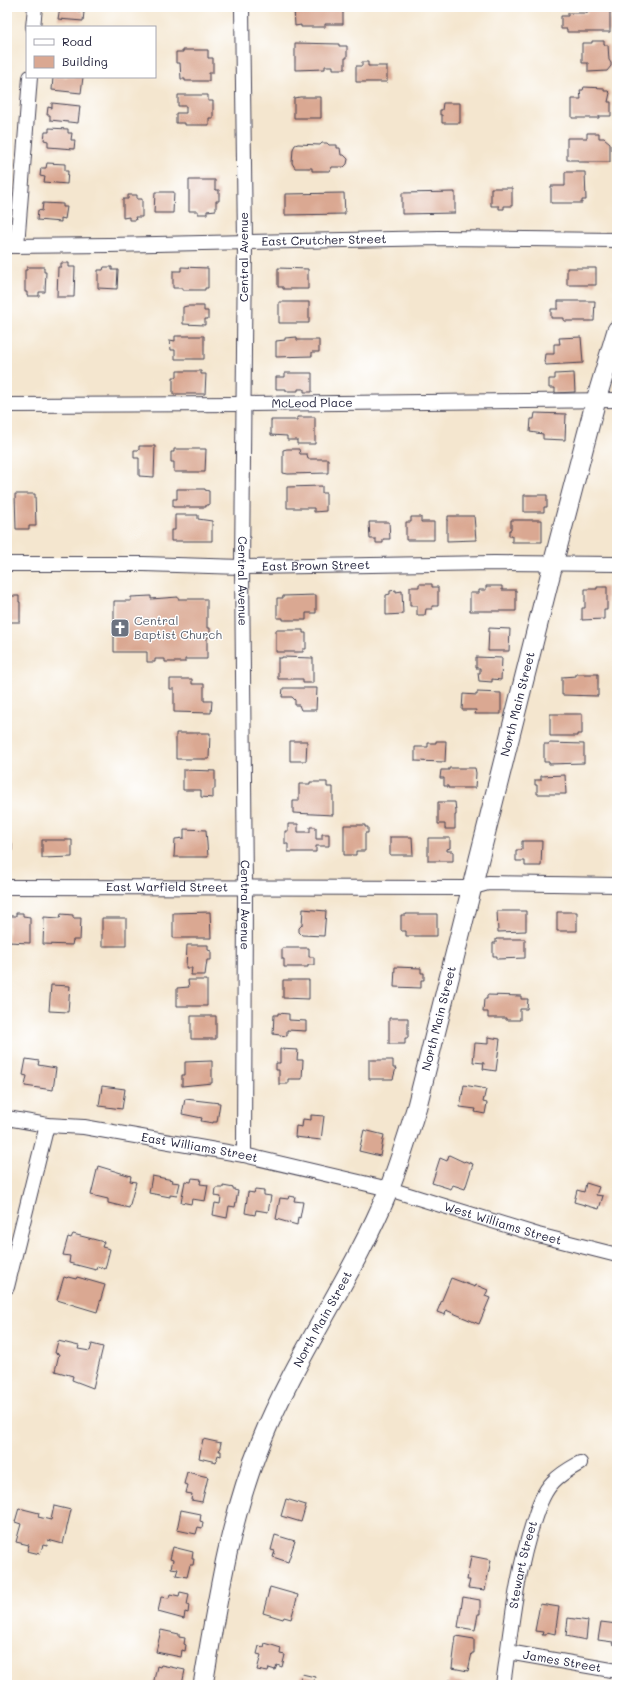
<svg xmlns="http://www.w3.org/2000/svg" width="624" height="1692" viewBox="0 0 624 1692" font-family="Mali,sans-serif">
	<rect width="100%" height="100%" fill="#fff"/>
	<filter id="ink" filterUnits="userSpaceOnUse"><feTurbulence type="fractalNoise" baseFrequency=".025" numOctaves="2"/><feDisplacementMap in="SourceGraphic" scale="8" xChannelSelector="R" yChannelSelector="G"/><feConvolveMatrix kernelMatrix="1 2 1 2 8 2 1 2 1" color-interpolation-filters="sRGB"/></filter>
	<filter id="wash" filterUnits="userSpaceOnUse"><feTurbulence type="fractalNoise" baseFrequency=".012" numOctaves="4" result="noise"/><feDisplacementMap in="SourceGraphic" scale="16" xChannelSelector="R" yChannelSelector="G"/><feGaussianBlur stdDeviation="0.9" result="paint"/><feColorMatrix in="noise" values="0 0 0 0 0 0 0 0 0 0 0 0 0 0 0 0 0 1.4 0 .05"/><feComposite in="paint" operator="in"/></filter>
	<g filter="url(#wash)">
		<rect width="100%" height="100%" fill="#f4e6cf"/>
		<g id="blocks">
			<path fill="#daa892" d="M60,7h18v4l6,1 -1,9 -25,-2z
				M294,7h49v17h-18v3h-24v-2l-6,1z
				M587,7h23v25h-43v-3h-6v-13h7v-3h19z
				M592,41h12v4h4l1,15 2,3v3l-4,5 -19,1v-9h-6v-20h10z
				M295,43l44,1v2h8v12h-2v11h-12v-3h-8v3l-30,1z
				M183,50h25v8h5v15h-4v8h-24v-2h-4l-1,-16h-4v-11h7z
				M362,62h6v4h19v16h-31v-16h6z
				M53,77h30l-2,16 -29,-3z
				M584,87l20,1v3h4l2,2 -2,9h3v14h-12v2h-27v-19h9l-1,-9h3z
				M178,95h30v6h5v17h-4v7h-24v-2h-9v-10h10v-7h-8z
				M300,97h21v21h-27v-20z
				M52,103l28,3 -2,17 -28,-3v-5h-3l1,-8 4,1z
				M443,103h17v20h-18v-8h-2v-5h2z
				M49,128l19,1v4h4l-1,7h4l-1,9 -26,-2v-6l-4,-1 1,-8h4z
				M587,133h12v5h5l6,5v19h-32v-2h-11v-22h20z
				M322,143h5l2,2h8v3h3l1,7h3l4,4 -1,5 -3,3h-12l-2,4h-18v-3h-17l-3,-5 1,-14 2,-4 3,-1 22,1z
				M47,163l18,1v7h3l-1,13 -23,-2 1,-5 -5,-1 1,-8h5z
				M565,172h20l1,28h-4v3h-31v-17h14z
				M189,180h26v10h4v11h-3v9l-9,1v3h-9v-3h-9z
				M491,188h21v18h-8v3h-5v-3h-8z
				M155,192h19l-1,21h-19z
				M455,192v21l-53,1v-21z
				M344,193l1,21 -60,1v-21z
				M128,195h9v4h5v18h-7l1,3h-7v-3l-6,1v-19h5z
				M43,203l20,1v3h4l-2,12 -4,-1v4l-24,-2 1,-10 4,1z
				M61,263h8v4h6l-1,30h-17l1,-30h3z
				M27,267h17v5h2l-1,20h-6v4h-12v-4h-2v-22h2z
				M104,267h8v3h6l-1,19 -19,-1v-18h5z
				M181,267l27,1v20h-3v2h-23v-2h-9v-17h8z
				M278,268l30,1v20h-25v-2h-5z
				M567,268h29v17h-29z
				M558,301h37l-1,20h-30v-3h-13v-9h7z
				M279,302h30v21h-30z
				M187,306h17v5h4v8h-3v6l-22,-1v-17z
				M175,336h29v23h-29v-9h-4l-1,-10 5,1z
				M297,337v3h22v12h-7v4l-36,1v-16l9,-1v-2z
				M581,337l2,26 -37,2 -2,-3 1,-8h9v-10h6l-1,-6z
				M177,371h24v3h5l-1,20h-32v-17h4z
				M285,373h27v19h-8v-3h-6v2h-12v-2h-10v-12h9z
				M574,373l1,19 -20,1v-5h-6v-9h6v-5z
				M535,413l31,1 -1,26 -22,-1v-5l-13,-2 1,-13h3z
				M297,417h18v27h-18v-4h-10v-4l-16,-1v-15h26z
				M139,446h16l-1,31 -15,-1v-18h-5v-8h5z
				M174,449h32l-1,23h-31v-10h-3v-10h3z
				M287,449h12l1,5h7l1,5h20v14l-40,1 -5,-1v-23z
				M322,486v7h4v18l-12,1v-4h-27v-21z
				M177,489h28v1l4,1v14h-3v2h-33v-8h4z
				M15,494h20l1,32h-7v3h-13z
				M524,495h23v12h-3v5h-20z
				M175,515h23v4l14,2v20h-41v-11h4z
				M448,516h26l2,24 -29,1v-21h1z
				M411,517h10v5h13v18h-28v-18h5z
				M511,520h31v22h-30v-6h-3v-6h2z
				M369,522h20l1,17h-7v4h-7v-4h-6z
				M419,584h13v3h6v19h-6v3h-6l-1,6h-8v-9h-7v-19h9z
				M486,586h16v4h14v21h-46v-18h9v-3h7z
				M597,587h10v23h-3v9l-22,1v-12h3v-19h12z
				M396,590v2l6,-1 1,23 -17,1v-20l4,-1v-3z
				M316,595v18h-10v7h-23v-2h-6v-20h6v-2z
				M7,596h12v6h1v20h-13z
				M151,596v3l27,-2v2h29v29h3v9h-3v22h-22v3h-20v-3h-10v3h-8v-10h-33v-51h17v-4z
				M489,628l21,1 -1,22h-21z
				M276,630h27v3h3v16h-3v3h-27z
				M282,657l31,1v25h-10v-4h-25v-21h4z
				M476,657l26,1 -1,22 -9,-1v3l-13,-1 -1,-8h2v-5h-4z
				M576,674h22v22l-36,-1v-18l14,-1z
				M170,679h22v5h12v17h8l-1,12 -37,-1v-23h-4z
				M283,688h34l-1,22h-15l-2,-5h-4v-5l-3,-3h-10z
				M477,692l24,1v21h-26l1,-4h-14l1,-16 14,1z
				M550,714h32v20h-5v2h-27z
				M176,733h34l-1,26h-33z
				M290,741h17l-1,20h-16z
				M436,741h10l-1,21 -30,-1v-14h13v-4h8z
				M549,743l35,1v19l-35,1v-2h-5v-18h5z
				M449,768h26l1,5 -1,15h-27v-2h-4v-8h-4l1,-8h8z
				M183,770l32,1v18h-2v9l-12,-1v-7h-18z
				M565,775l1,19h-29v-9h-2v-5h6v-4z
				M310,782h17v5h6v28l-40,-2v-12h6v-17h11z
				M438,802h17l1,9v4h-1v14h-10v-5h-7z
				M288,824h10v8h12v-5h6v12h6v-5h7v12h-13v6h-28v-8h-3v-13h3z
				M344,825h21v2h3v6h-3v18h-9v4h-12z
				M184,829l22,1 2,27h-34l1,-18 9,-1z
				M390,837h22l1,18h-23z
				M428,838h22v10l-3,1v2h6v10h-25z
				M42,840h30v17l-30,1z
				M522,841h20l-1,25h-16v-5h-9v-11h6z
				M7,843h5v9l-5,1z
				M303,909l23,2 -2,25 -22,-1 -3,-3v-4l3,-3z
				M497,911h29v20l-28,1z
				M210,912l1,26h-38v-25z
				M557,912h20v19h-20z
				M16,913h7v3l7,1v26l-22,-1 1,-26h7z
				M61,914l12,1v3h8l-1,22h-7l-1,5 -29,-1 1,-27 16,1z
				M406,914h31v22h-31v-5h-5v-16h5z
				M102,918h24v28h-24z
				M496,939h29v19l-28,1v-3h-4v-13h3z
				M187,945h21v5l3,1v9h-4l-2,15h-14l1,-7h-6z
				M282,948h27v9h5v8h-6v2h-24v-8h-2z
				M395,967l26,1v5h3v7h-3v8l-27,-1z
				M188,980h19v26h-30v-18l12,-1z
				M283,980h26v19l-26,-1z
				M51,985l19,1 -2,26 -19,-1z
				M487,995l34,1v3h7l-1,10h-7v11h-14v-2h-18v-6h-5l1,-13h3z
				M278,1013l11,1v6l17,1v10l-19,-1v6l-14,-2 1,-19h4z
				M191,1016h25v23h-25z
				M389,1018h19v20h-3v6h-16z
				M488,1037l12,2 -4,32 -13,-2 1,-6 -11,-1 2,-19 13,1z
				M280,1049l18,1 -1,10h6l-1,19h-14v5h-9v-14h-3v-7h4z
				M26,1059l13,2 -1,4 18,3 -3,22 -28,-4 2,-10 -4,-1z
				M369,1060h24v8h3l-3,11h-24z
				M212,1061v22l-30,3v-11h3v-13z
				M464,1085l22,4 -3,13 4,1 -2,11 -10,-2 1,-3 -16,-2z
				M102,1086l23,3 -3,20 -23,-3z
				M185,1099l35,4 -3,19h-4v1l-12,-2 1,-3 -20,-4z
				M311,1115l13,1 -3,24 -26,-3 1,-11 6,1 1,-8 8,1z
				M364,1130l20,5 -4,21 -21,-5z
				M449,1155l15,7 1,-1 8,3 -8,25 -12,-4 -2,4 -19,-6 8,-25 7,3z
				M98,1166l33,10 -1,5 6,1 -7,26 -21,-5v-4l-17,-4z
				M152,1176l21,4 -1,2 8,1 -3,13 -7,-1v2l-21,-4z
				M192,1178l9,1 -1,5 8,1 -3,16 -13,-2 -1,5 -10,-2 4,-21 6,1z
				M586,1183l13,4 -3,8 7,1 -4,13 -25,-7 3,-12 7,2z
				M223,1186l11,2v2l4,1 -3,16 -6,-1 -2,12 -14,-3 2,-12 5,1 1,-7 -6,-1 1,-8h7z
				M255,1190l9,1v4l7,1 -3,16 -12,-2 -1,5 -10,-2 3,-21 6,1z
				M289,1196l6,1 -1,4 9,1 -3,16 -2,-1 -1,8 -21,-6 4,-21 8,1z
				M73,1234l31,8 -2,5 8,2 -5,20 -8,-3 -1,4 -27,-7 1,-7 -7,-1 5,-18 3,1z
				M64,1277l3,1 1,-1 8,2 1,-2 28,8 -8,27 -40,-12z
				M451,1278l24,9 1,-2 12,5 -3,6 5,2 -11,26 -33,-14 -1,5 -8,-3z
				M58,1341l21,5 -1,3 12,2 2,-7 11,3 -10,41 -21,-8 1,-4 -18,-5 4,-17 -4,-1z
				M203,1439l18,4 -2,8h2v5l-3,-1 -2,7 -17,-4z
				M187,1472l21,5 -6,25 -11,-2 1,-6 -6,-1 2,-8 -4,-1z
				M286,1499l20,6 -5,17 -20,-6z
				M54,1506l17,4 -8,34 -15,-4 -1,6 -4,-1 -3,9 -13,-3 2,-6 -13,-3 5,-18 -6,-2 4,-14 20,5 -1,4 13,3z
				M181,1510l20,4 -1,7 3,1 -1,6 -4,-1 -2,7 -19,-4z
				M275,1535l20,6 -7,21 -15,-5 2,-6 -4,-1z
				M173,1547l20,5 -1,7h2l-1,6h-3l-3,12 -11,-2 2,-6 -7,-1 2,-8 -3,-1z
				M471,1556l20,4 -6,30 -17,-2 2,-8h-3z
				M270,1587l28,8 -7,24 -7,-2 -1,2 -20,-6z
				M180,1592l9,2 -2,11h2l-1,8 -3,-1 -1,7 -26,-7 3,-15 8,1 1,-4 9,2z
				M463,1597l17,3v14h-2l-3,16 -17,-3z
				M540,1604l19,3 -4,27 -8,-2 -1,3h-4l1,-3 -8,-1z
				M568,1618l20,3 -2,19 -20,-4z
				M601,1622l16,2v21l-5,-1 1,-2 -15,-2z
				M161,1630l18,4v3l6,1 -1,6 2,1 -1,6 -3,-1 -1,7 -25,-5z
				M456,1636l18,3v14h-2l-4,18 -16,-3z
				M265,1643l16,5 -1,6 5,1 -3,12 -5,-2 -2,5 -6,-2 -1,4 -11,-2 4,-15 -4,-1 2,-8 5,1z
				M161,1665l24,5 -3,15h-29l4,-19 3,1z
				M302,1674l13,3 -3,8h-14z
				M449,1680l18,3 -1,2h-18z"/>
		</g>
	</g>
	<g filter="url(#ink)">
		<use href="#blocks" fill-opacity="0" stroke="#423f51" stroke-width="1"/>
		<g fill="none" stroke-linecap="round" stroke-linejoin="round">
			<defs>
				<g id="street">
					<path id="s1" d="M242,7l3,235 -3,325 3,320 -1,268"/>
					<path d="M33,27l2,-20"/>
					<path id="s2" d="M7,246l102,-1 330,-7 178,2"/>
					<path d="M17,246l13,-169"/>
					<path id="s3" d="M7,405l236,-1 374,-4"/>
					<path id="s4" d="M7,564h136l99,3 252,-4 123,1"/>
					<path id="s5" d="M7,887l463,1 18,-5 129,2"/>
					<path id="s6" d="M7,1118l40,7 37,2 160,28 145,34 149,46 79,20"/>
					<path d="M7,1287l40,-162"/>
					<path id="s7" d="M508,1652l109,19"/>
					<path id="s8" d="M503,1685c8,-55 13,-112 31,-165 4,-13 9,-28 19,-38 7,-8 18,-14 27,-19"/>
				</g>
				<g id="secondary">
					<path id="s9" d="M203,1685c14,-82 26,-165 58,-243 35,-87 92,-165 128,-253 11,-27 19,-55 28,-83l136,-542 43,-164 21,-70"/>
				</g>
			</defs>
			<use href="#street" stroke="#423f51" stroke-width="16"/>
			<use href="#secondary" stroke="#423f51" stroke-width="21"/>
			<use href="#street" stroke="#fff" stroke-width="14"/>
			<use href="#secondary" stroke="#fff" stroke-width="19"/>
		</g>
	</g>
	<defs>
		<symbol id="church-square" viewBox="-11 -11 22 22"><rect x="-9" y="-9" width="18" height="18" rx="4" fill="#6b7280" stroke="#fff"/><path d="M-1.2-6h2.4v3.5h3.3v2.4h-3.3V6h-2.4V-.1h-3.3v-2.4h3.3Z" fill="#fff"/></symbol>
	</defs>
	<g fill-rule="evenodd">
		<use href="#church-square" x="109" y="617" width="22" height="22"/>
	</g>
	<g text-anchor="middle" stroke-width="3" stroke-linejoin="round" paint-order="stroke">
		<g font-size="12" fill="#22223b" stroke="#fff">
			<text dy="4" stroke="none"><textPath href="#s2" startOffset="317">East Crutcher Street</textPath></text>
			<text transform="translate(244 257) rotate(-90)" y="4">Central Avenue</text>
			<text dy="4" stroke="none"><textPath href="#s3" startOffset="305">McLeod Place</textPath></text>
			<text dy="4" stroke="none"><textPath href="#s4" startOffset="309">East Brown Street</textPath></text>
			<text dy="4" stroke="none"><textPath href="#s1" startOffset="574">Central Avenue</textPath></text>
			<text dy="4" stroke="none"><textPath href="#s9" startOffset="1036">North Main Street</textPath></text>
			<text dy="4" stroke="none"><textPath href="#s5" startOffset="160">East Warfield Street</textPath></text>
			<text dy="4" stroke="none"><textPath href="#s1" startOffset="898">Central Avenue</textPath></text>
			<text dy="4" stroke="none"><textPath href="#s9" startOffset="712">North Main Street</textPath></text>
			<text dy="4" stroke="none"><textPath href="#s6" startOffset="195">East Williams Street</textPath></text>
			<text dy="4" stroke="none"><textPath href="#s6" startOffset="508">West Williams Street</textPath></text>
			<text dy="4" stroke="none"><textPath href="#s9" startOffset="388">North Main Street</textPath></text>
			<text dy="4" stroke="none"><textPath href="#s8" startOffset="122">Stewart Street</textPath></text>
			<text dy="4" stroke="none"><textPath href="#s7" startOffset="55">James Street</textPath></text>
		</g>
		<g font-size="12" fill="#5b616d" stroke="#fff" text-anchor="start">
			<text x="134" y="625">Central<tspan x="134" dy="14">Baptist Church</tspan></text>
		</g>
	</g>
	<rect width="624" height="1692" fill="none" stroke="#fff" stroke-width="24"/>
	<rect x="26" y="26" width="130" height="52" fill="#ffffff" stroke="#a7a7b1"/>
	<rect x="34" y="39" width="20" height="6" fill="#ffffff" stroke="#a7a7b1"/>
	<text x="62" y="46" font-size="12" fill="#22223b">Road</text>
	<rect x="34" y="56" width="20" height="12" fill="#daa892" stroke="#a7a7b1"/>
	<text x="62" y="66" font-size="12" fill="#22223b">Building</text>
</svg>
